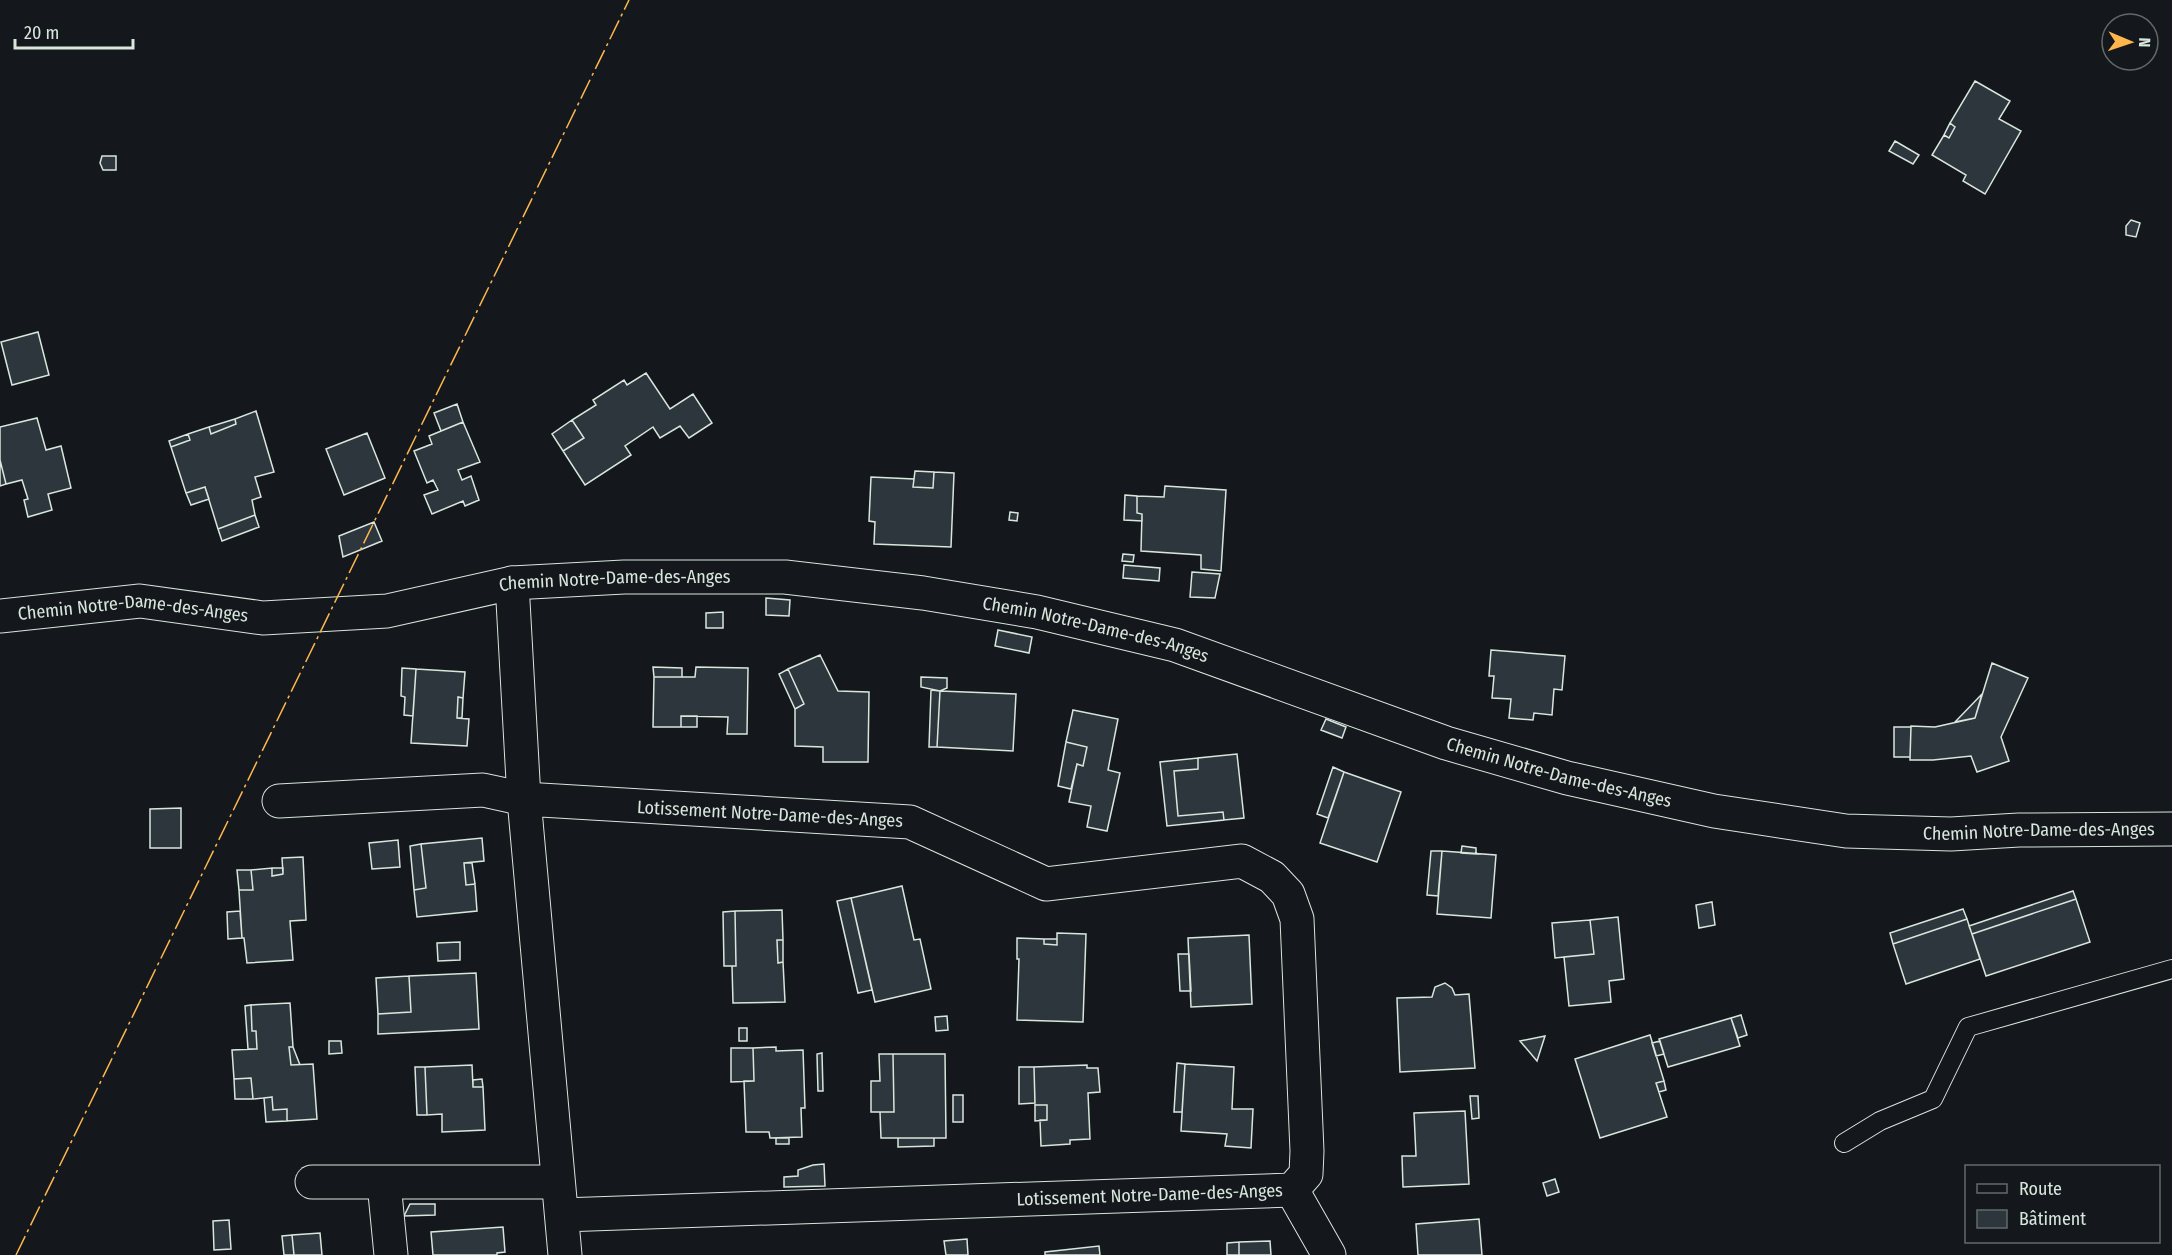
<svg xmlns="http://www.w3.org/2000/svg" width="2172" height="1255" viewBox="0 0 2172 1255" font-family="'Fira Sans Condensed',sans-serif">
	<rect width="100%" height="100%" fill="#14181c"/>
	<path fill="#2c363c" stroke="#d8e6dc" stroke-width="1.5" d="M1975,81l35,20 -11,18 22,12 -36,63 -22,-13 3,-6 -34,-20 12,-20 5,3 6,-11 -5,-4z
		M1950,123l5,4 -6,11 -5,-3z
		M1895,141l24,14 -6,9 -24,-13z
		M102,156h14v14h-13l-3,-7z
		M2131,220l9,3 -4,14 -10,-2v-9z
		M38,332l11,43 -37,10 -11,-43z
		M646,373l24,36 23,-15 19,29 -23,15 -9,-12 -20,12 -7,-11 -28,19 6,9 -46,30 -22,-34 21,-13 -12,-18 24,-15 -3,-5 31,-20 3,5z
		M457,404l6,18 -22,9 -7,-18z
		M256,411l18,61 -19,5 6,20 -9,3 3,15 -37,14 -13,-42 -19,6 -15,-46 19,-7 -2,-6 21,-7 2,7 25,-10 -1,-5z
		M37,418l9,32 15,-4 10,42 -23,6 4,16 -24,7 -4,-17 4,-1 -6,-19 -16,4 -6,-24v-33z
		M235,419l1,5 -25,10 -2,-7z
		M572,420l12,18 -21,13 -11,-17z
		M463,422l17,40 -22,8 4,10 9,-4 8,24 -14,6 -2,-5 -31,13 -8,-19 14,-5 -5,-10 -6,3 -13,-32 18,-7 -3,-8z
		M367,433l18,45 -41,17 -18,-46z
		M188,434l2,6 -19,7 -2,-6z
		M0,460l6,24 -6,2z
		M915,471l19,1 -1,16 -20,-1z
		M934,472l20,1 -3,74 -77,-3 1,-22 -6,-1 2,-44 43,2 -1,8 20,1z
		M1165,486l61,4 -5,81 -20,-2v-14l-60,-4 1,-37 -5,-1v-17l27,1z
		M205,487l4,12 -18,6 -5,-12z
		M1125,495l12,1v17l5,1v7l-18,-1z
		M1010,512l8,1 -1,8 -8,-1z
		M255,515l4,12 -37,14 -4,-12z
		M374,522l8,19 -39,16 -4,-21z
		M1123,554l11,1 -1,7 -11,-1z
		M1124,565l36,3 -1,13 -36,-3z
		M1192,572l28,2 -5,24 -25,-1z
		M766,598l24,2 -1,16 -23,-1z
		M723,612v16h-17v-15z
		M998,630l34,7 -3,16 -34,-7z
		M1491,650l74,6 -3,34 -8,-1 -2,26 -18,-2 -1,7 -24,-2 2,-19 -19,-1 2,-22h-5z
		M820,655l18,36 31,1 -1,70h-45v-15l-28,-1v-37l9,-5 -16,-35z
		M1992,663l36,15 -27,59 8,24 -32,11 -6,-16 -38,4h-23l1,-34 24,1 40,-9z
		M653,667l29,1v9h-28z
		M696,667l52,1 -1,66h-20l1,-17 -47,-1v11h-28l1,-50h41z
		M402,668l14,1 -3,47 -9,-1 1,-18 -4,-1z
		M416,669l49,3 -2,26 -5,-1 -1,21 12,1 -2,27 -56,-3z
		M788,669l16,35 -9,5 -16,-35z
		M921,677l26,1v10l-7,3 -19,-4z
		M931,690l9,1 -3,56h-8z
		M940,691l76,3 -3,57 -76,-4z
		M1982,694l-7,24 -20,4z
		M458,697l5,1 -1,20h-5z
		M1073,710l45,9 -10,51 12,3 -13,58 -20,-4 4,-21 -22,-4 8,-38 6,2 4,-19 -21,-5z
		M681,716h16v11h-16z
		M1326,719l20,8 -4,11 -21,-8z
		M1894,727h17l-1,30h-16z
		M1066,742l21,5 -4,19 -6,-2 -6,25 -13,-3z
		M1237,754l7,64 -20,2 -1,-8 -45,4 -4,-45 24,-2v-11z
		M1198,758v11l-24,2 4,45 45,-4 1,8 -57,6 -7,-64z
		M1333,767l11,5 -16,46 -11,-4z
		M1344,772l57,20 -24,70 -57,-19z
		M181,808v40h-31v-39z
		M482,838l2,23 -20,2 2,22 9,-1 2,27 -60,6 -3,-27 12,-2 -5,-44z
		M398,840l2,27 -28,2 -3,-26z
		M421,844l5,44 -12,2 -4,-44z
		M1462,846l14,2v6l-15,-1z
		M1431,851h11l-4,45 -11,-1z
		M1442,851l54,4 -5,63 -54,-4z
		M303,857l3,63 -16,1 3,39 -46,3 -3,-25h-2l-3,-48h14l-2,-20 21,-2v8l11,-2 -1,-16z
		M464,863h8l3,21 -9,1z
		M272,868h11v6l-11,2z
		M237,870h14l2,20h-14z
		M902,886l12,54 6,-1 11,50 -56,13 -24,-104z
		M2073,891l3,8 -104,35 -3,-8z
		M851,898l21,92 -14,3 -21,-92z
		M2076,899l14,43 -104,34 -14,-42z
		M1712,902l3,23 -16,3 -3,-23z
		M1963,909l4,10 -74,25 -3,-11z
		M782,910l1,30h-6l1,23 5,-1 2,40 -52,1 -1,-37h4l-1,-55z
		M240,911l2,27 -14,1 -1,-27z
		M735,911l1,55h-12l-1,-54z
		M1618,917l6,62 -15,2 2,21 -42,4 -5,-49 30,-3 -4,-34z
		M1967,919l13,40 -74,25 -13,-40z
		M1590,920l4,34 -39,4 -3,-35z
		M1057,933l29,1 -3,88 -66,-2 2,-61h-2v-21l27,1v5l13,1z
		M1249,935l3,69 -61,3 -3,-69z
		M1044,939h13v6l-13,-1z
		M777,940h6v22l-5,1z
		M460,942v18l-22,1 -1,-18z
		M1178,954h11l2,37h-11z
		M476,973l3,56 -101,5v-20l33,-2 -2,-36z
		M409,976l2,36 -33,2 -2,-36z
		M1445,983l7,5 3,7 14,-1 6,74 -75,4 -3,-74 35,-1 3,-10z
		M290,1003l3,44h-4l2,18 22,-1 4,55 -30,2v-12l-14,1 -1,-13 -19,2 -2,-21 -17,1 -2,-29 25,-1 -1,-18h-4l-1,-26z
		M251,1005l1,26h4l1,18h-9l-3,-43z
		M1741,1015l6,20 -9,3 -7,-20z
		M947,1016l1,14 -12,1 -1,-14z
		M1731,1018l9,28 -72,21 -9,-28z
		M739,1028h8v13h-8z
		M1650,1035l14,46 -8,2 11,34 -67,21 -25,-79z
		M1545,1036l-8,25 -17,-20z
		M329,1041h12l1,12 -13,1z
		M1660,1041l4,13 -8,2 -4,-13z
		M289,1047h4l7,18h-9z
		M776,1047v4l27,-1 2,58h-4l1,29 -32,1 -1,-6h-23l-2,-51h10l-1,-33z
		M731,1048h22l1,33 -23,1z
		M822,1053l1,38h-5l-1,-37z
		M879,1054h14l1,58h-23v-31h9z
		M893,1054h52l1,84h-65l-1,-26h14z
		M1177,1063l8,1 -3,48h-8z
		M1185,1064l49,3 -2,42h21l-2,39 -26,-2 2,-12 -46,-3z
		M472,1065l1,22h10l2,43 -43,2v-18l-15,1 -2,-48z
		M1087,1065v3h11l2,24 -12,1 2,46 -20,1v4l-29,2 -1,-26h7v-15h-12l-1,-38z
		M415,1067h10l2,48h-10z
		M1019,1067h15l1,36 -16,1z
		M251,1078l2,21h-18l-1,-20z
		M482,1079l1,8h-10v-7z
		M1664,1081l2,9 -7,2 -3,-9z
		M953,1095h10v27h-10z
		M1470,1096h8l1,22 -7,1z
		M272,1097l1,13 14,-1v12l-21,1 -2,-24z
		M1035,1105h12v15l-12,1z
		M1465,1111l4,73 -66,3 -1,-31h14l-2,-43z
		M776,1138h13v6h-13z
		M898,1138h36v8l-36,1z
		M824,1164l1,22 -41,1v-10l14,-1v-6l15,-5z
		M1555,1179l4,13 -12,4 -4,-13z
		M410,1204h25v11l-31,1z
		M1479,1219l3,36h-64l-2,-31z
		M229,1220l2,29 -17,1 -1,-29z
		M503,1227l2,25 -8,1v2h-64l-2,-23z
		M320,1233l2,22h-28l-2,-20z
		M292,1235l2,20h-10l-2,-19z
		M967,1239l1,16h-22l-2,-14z
		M1270,1241l1,14h-32v-13z
		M1239,1242v13h-12v-12z
		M1099,1246l1,9h-55v-3z"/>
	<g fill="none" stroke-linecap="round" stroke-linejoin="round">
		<defs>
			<path id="service" d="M1844,1143l36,-22 53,-22 35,-72 204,-58"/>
			<g id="minor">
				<path id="s1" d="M0,616l140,-15 123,17 124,-7 125,-28 112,-6h161l138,16 114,19 138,33 271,98 121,35 147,33 132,20 105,3 68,-4 153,-1"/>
				<path d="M279,801l204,-11 41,9 -12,-216"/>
				<path d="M312,1182h245"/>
				<path d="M384,1183l7,72"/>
				<path d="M1292,1190l37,65"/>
				<path id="s2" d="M562,1215l730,-25 14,-16 1,-23 -10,-232 -9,-25 -16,-17 -30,-16 -196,23 -136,-62 -386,-23 41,456"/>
			</g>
		</defs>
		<use href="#service" stroke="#d8e6dc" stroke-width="20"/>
		<use href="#minor" stroke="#d8e6dc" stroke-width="35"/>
		<use href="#service" stroke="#14181c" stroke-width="18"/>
		<use href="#minor" stroke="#14181c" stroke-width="33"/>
		<path stroke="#ffb74d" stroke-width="1.5" stroke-dasharray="21 4.5 3 4.5" stroke-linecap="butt" d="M16,1255l613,-1255"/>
	</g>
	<g text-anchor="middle" stroke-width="4.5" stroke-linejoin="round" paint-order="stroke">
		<g font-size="18" fill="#d8e6dc" stroke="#14181c">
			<text dy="6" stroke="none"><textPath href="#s1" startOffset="620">Chemin Notre-Dame-des-Anges</textPath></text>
			<text dy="6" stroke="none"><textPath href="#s1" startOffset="134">Chemin Notre-Dame-des-Anges</textPath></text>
			<text dy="6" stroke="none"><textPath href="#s1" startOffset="1106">Chemin Notre-Dame-des-Anges</textPath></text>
			<text dy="6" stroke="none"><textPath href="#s1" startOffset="1592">Chemin Notre-Dame-des-Anges</textPath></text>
			<text transform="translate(770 814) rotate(3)" y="6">Lotissement Notre-Dame-des-Anges</text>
			<text dy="6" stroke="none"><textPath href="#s1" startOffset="2078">Chemin Notre-Dame-des-Anges</textPath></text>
			<text dy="6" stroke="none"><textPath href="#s2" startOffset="588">Lotissement Notre-Dame-des-Anges</textPath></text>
		</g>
	</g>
	<rect x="1965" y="1165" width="195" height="78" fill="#14181c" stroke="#626a69" stroke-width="1.5"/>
	<rect x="1977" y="1184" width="30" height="9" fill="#14181c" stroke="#626a69" stroke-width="1.5"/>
	<text x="2019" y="1195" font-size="18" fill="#d8e6dc">Route</text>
	<rect x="1977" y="1210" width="30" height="18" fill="#2c363c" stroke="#626a69" stroke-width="1.5"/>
	<text x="2019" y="1225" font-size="18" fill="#d8e6dc">Bâtiment</text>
	<g transform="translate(2130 42) rotate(92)"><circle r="28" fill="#14181c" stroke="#626a69" stroke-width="1.5"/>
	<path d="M0-4.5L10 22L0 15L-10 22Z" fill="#ffb74d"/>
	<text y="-9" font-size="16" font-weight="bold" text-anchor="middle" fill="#d8e6dc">N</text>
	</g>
	<path d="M15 39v9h118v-9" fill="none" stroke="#d8e6dc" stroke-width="3"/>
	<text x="24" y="39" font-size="18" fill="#d8e6dc" stroke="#14181c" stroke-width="4.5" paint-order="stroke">20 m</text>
</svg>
